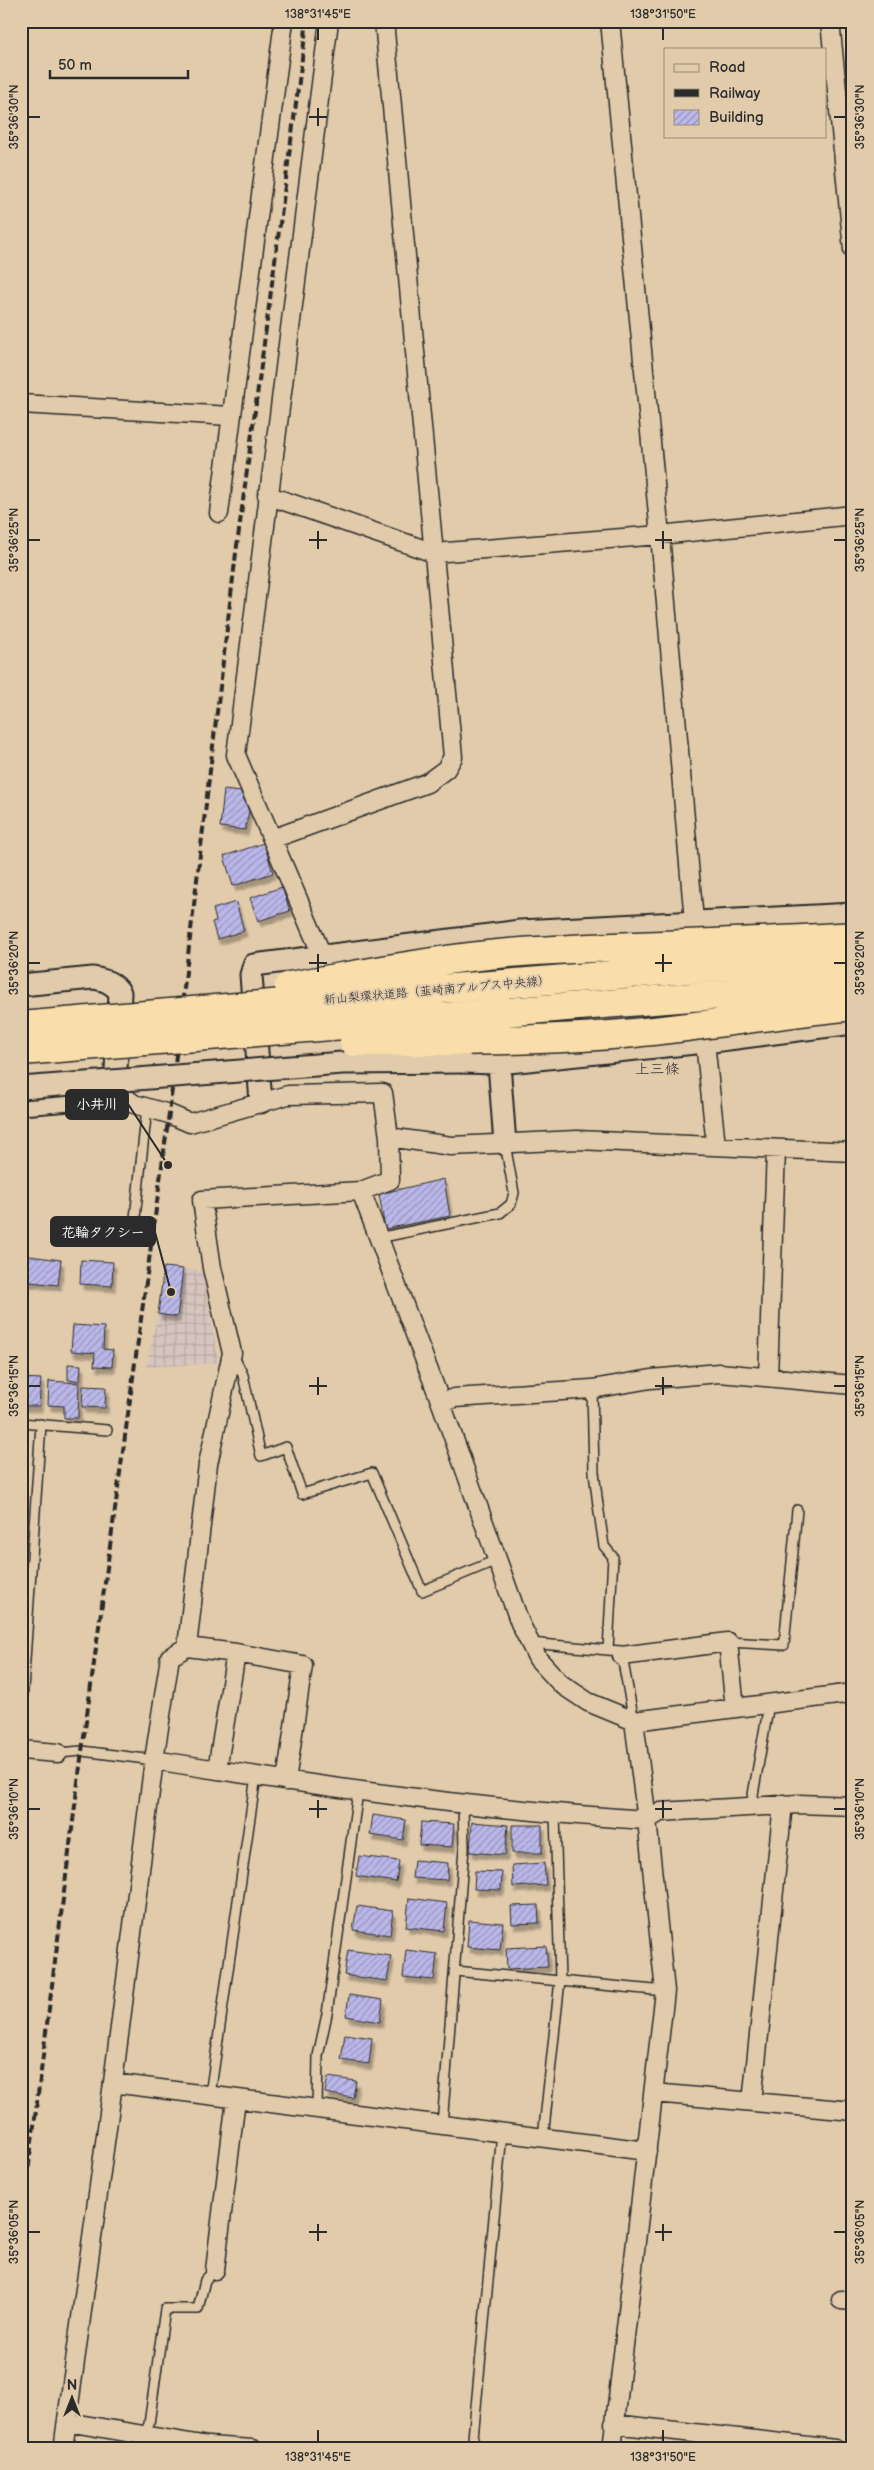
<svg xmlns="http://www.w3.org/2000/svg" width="874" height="2470" viewBox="0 0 874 2470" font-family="'Balsamiq Sans','Klee One',sans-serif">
	<defs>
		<pattern id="industrial-grid" width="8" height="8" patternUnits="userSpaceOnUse" patternTransform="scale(1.25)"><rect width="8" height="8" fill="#d6c5be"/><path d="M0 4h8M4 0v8" fill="none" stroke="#b8a9a3"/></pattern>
		<pattern id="building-hatch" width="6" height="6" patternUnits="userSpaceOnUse" patternTransform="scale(1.25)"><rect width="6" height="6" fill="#bbb7e9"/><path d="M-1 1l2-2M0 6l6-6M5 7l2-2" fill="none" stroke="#9895bd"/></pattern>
		<filter id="shadow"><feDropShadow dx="3" dy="5.5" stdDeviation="1" flood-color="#0004"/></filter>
	</defs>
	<rect width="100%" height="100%" fill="#e1cbab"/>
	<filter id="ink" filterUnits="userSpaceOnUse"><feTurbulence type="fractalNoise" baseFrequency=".02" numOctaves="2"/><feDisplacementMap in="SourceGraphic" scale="10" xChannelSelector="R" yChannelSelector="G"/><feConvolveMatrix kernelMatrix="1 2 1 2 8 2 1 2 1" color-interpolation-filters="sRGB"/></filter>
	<g filter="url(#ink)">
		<path fill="url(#industrial-grid)" d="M183,1269l19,2 17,92 -73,4 12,-53 19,2z"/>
		<path fill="url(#building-hatch)" stroke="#2b2b2b" filter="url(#shadow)" d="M224,790l17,2 8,19 -4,19 -25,-3z
			M264,843l9,30 -40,13 -9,-30z
			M282,887l8,24 -32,10 -8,-23z
			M236,902l8,29 -27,8 -5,-17 4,-1 -3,-12z
			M444,1179l6,37 -65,13 -6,-35z
			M21,1255l40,5 -3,25 -37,-4z
			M81,1260l32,2 -1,24 -32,-2z
			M164,1267l19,2 -6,48 -19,-3z
			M73,1325l31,2 -1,22 10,1 -1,17 -18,-1 1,-13 -24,-2z
			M68,1364l13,1 -1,16 -12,-1z
			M21,1378l20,1 -2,27h-18z
			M49,1381l30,2 -1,35h-14v-12l-16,-1z
			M83,1386l23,1 -1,21 -23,-1z
			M373,1815l33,5 -3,20 -33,-5z
			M421,1822l33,2 -2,23 -33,-2z
			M472,1822l36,3 -3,30 -35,-3z
			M512,1825h30v28h-30z
			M359,1856l40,5 -3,21 -40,-6z
			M414,1860l34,3 -1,17 -35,-2z
			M544,1863l2,22 -33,2 -1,-22z
			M475,1871l27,1 -1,18 -27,-1z
			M409,1898l38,5 -3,28 -38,-4z
			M538,1905l1,18 -27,1 -1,-18z
			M357,1906l36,5 -3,24 -37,-5z
			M469,1920l34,3 -3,27 -33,-3z
			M546,1946l2,21 -41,2 -1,-21z
			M348,1950l43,6 -4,25 -43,-6z
			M406,1950l31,4 -3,26 -31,-3z
			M349,1995l34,5 -3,22 -34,-6z
			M345,2034l27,4 -3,26 -28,-4z
			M328,2077l28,4 -3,17 -28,-5z"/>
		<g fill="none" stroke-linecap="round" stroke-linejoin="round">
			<defs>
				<path id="service" d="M135,1218l12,-110
					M378,1238l122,-25 11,-9 3,-11 -9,-49
					M233,1355l10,20 18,81 25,-9 16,47 70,-21 50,118 77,-32
					M592,1389l2,83 4,33 6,41 9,11 -5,93 13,1 13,70
					M21,1423l86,7
					M728,1642l56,3 13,-135
					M530,1643l78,7
					M21,1719l20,-295
					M58,1753l24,-2 72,9
					M751,1806l18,-102
					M455,1971l210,20
					M210,2095l46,-319
					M317,2109l1,-53 9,-42 31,-222
					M442,2125l22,-276 -1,-45
					M543,2138l17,-158 -5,-166
					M142,2449l2,-13 5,-12 16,-115h33l7,-29 10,-10
					M472,2449l30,-316"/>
				<path id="minor" d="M610,21l50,514 34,386
					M830,21l23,229
					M21,404l210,12
					M267,495l167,58 226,-18 193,-20
					M219,513l65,-492
					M272,839l155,-56 19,-14 7,-12 -69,-736
					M322,955l-86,-200 93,-734
					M705,1042l11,104
					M115,1090l19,14 35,10 21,9 98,-28 95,-2 6,44 1,43 -29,11 80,212 79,220 18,36 23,25 27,18 46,19 219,-28
					M389,1137l62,9 126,-6 276,12
					M768,1377l8,-228
					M441,1403l13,-5 138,-9 59,-10 68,-6 134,12
					M187,1647l49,6 67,12 -17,116
					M622,1656l106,-14 7,66
					M21,1750l37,3
					M154,1760c164,26 327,50 493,60l13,-8 139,-8 54,2
					M217,1770l19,-117
					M113,2083l534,68
					M654,2093l199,18
					M752,2102l31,-298
					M215,2270l21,-171
					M841,2300l12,1
					M67,2422l141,24 45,3
					M614,2424l221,25
					M63,2449l47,-343 44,-346 16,-103 17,-10 21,-183 24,-111 -20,-85 -10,-68 159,-9
					M612,2449l53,-458 -18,-171 -13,-99"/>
				<path id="tertiary" d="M21,985l72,-7c12,2 21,5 27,15l-5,97 -8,7 -86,7
					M498,1050l7,94
					M462,1062l36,1 207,-21 148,-19
					M261,1102l-10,-127 3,-10 266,-34 333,-17"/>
			</defs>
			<use href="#service" stroke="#2b2b2b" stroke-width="12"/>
			<use href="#minor" stroke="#2b2b2b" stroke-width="21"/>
			<use href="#tertiary" stroke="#2b2b2b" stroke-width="25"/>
			<use href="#service" stroke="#e1cbab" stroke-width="9"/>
			<use href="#minor" stroke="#e1cbab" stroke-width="18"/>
			<use href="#tertiary" stroke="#e1cbab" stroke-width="21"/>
			<path stroke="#2b2b2b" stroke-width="4" stroke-dasharray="8 4" stroke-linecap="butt" d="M21,2227l61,-476 87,-637 67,-561 71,-532"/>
			<defs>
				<path id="tertiary-bridge" d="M21,1088l321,-25 120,-1"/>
				<path id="motorway-bridge" d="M289,986c73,-12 147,-27 220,-33 115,-9 229,-9 344,-17
					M21,1026l419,-37 413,-33
					M354,1042c93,-2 187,0 280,-9 73,-7 146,-20 219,-27
					M21,1051l832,-67"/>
			</defs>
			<use href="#tertiary-bridge" stroke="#2b2b2b" stroke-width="25" stroke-linecap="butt"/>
			<use href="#motorway-bridge" stroke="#2b2b2b" stroke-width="31" stroke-linecap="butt"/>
			<use href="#tertiary-bridge" stroke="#e1cbab" stroke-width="21"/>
			<use href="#motorway-bridge" stroke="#f9deab" stroke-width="28"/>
		</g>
	</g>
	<path fill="none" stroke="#2b2b2b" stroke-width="2" d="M318,28v12M663,28v12M318,108v18M28,117h12M309,117h18M834,117h12M318,531v18M663,531v18M28,540h12M309,540h18M655,540h17M834,540h12M318,954v18M663,954v18M28,963h12M309,963h18M655,963h17M834,963h12M318,1377v18M663,1377v18M28,1386h12M309,1386h18M655,1386h17M834,1386h12M318,1800v18M663,1800v18M28,1809h12M309,1809h18M655,1809h17M834,1809h12M318,2224v17M663,2224v17M28,2232h12M309,2232h18M655,2232h17M834,2232h12M318,2430v12M663,2430v12"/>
	<g text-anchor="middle" stroke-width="4" stroke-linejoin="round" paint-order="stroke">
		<g font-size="12" fill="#2b2b2b" stroke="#e1cbab">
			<text transform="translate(437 990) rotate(-5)" y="4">新山梨環状道路（韮崎南アルプス中央線）</text>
		</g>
		<g font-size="15" fill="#2b2b2b" stroke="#e1cbab">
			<text x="657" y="1074">上三條</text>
		</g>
	</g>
	<path fill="none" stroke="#2b2b2b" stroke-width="2" d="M168 1165L128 1104M171 1292L155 1232"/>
	<g fill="#2b2b2b" stroke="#e1cbab" stroke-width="2">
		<circle cx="168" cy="1165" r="5"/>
		<circle cx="171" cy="1292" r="5"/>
	</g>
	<g fill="#2b2b2b" stroke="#2b2b2b" stroke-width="2">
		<rect x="66" y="1090" width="62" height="29" rx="5"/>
		<rect x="51" y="1217" width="104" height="29" rx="5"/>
	</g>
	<g font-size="14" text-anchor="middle" font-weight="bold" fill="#fff">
		<text x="97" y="1109">小井川</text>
		<text x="103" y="1237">花輪タクシー</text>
	</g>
	<rect width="874" height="2470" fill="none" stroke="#e1cbab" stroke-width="55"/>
	<rect x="664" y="48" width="162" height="90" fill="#e1cbab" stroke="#988b78"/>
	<rect x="674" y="64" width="25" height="8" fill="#e1cbab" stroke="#988b78"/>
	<text x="709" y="72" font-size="15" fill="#2b2b2b">Road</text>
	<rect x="674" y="89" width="25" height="8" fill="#2b2b2b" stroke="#988b78"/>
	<text x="709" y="98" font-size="15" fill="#2b2b2b">Railway</text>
	<rect x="674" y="110" width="25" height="15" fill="url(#building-hatch)" stroke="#988b78"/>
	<text x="709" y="122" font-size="15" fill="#2b2b2b">Building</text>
	<g transform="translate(72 2398)" stroke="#e1cbab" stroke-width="4" paint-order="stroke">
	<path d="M0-4L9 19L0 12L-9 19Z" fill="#2b2b2b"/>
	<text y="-8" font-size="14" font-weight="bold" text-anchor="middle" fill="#2b2b2b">N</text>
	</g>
	<path d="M50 70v8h138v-8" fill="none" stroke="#2b2b2b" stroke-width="2.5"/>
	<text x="58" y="70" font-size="15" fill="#2b2b2b" stroke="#e1cbab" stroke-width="4" paint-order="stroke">50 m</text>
	<rect x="28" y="28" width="818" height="2414" fill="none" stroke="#2b2b2b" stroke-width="2"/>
	<g font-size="12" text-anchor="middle" fill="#2b2b2b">
		<text x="318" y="18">138°31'45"E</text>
		<text x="663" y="18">138°31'50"E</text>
		<text transform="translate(14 117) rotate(-90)" y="4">35°36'30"N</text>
		<text transform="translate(860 117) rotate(-90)" y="4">35°36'30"N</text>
		<text transform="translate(14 540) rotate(-90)" y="4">35°36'25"N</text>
		<text transform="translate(860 540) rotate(-90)" y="4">35°36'25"N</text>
		<text transform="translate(14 963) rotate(-90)" y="4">35°36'20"N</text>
		<text transform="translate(860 963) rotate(-90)" y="4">35°36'20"N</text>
		<text transform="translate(14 1386) rotate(-90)" y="4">35°36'15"N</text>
		<text transform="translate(860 1386) rotate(-90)" y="4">35°36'15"N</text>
		<text transform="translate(14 1809) rotate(-90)" y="4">35°36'10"N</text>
		<text transform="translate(860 1809) rotate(-90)" y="4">35°36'10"N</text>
		<text transform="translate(14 2232) rotate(-90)" y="4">35°36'05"N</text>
		<text transform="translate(860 2232) rotate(-90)" y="4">35°36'05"N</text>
		<text x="318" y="2461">138°31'45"E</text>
		<text x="663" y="2461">138°31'50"E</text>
	</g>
</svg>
